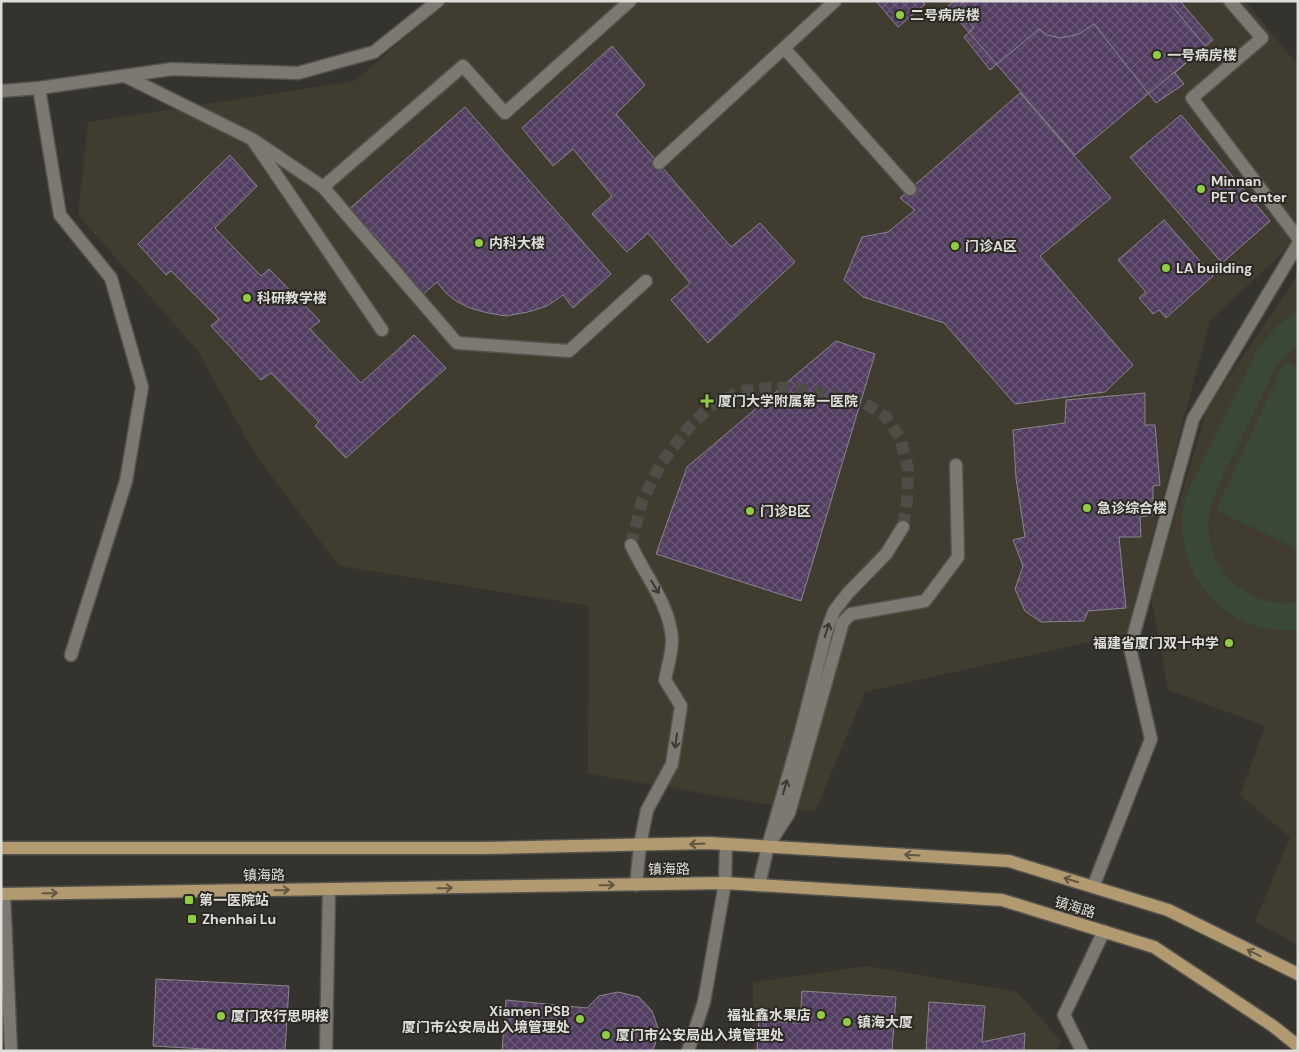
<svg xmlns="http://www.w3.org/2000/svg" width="1299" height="1052" viewBox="0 0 1299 1052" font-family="'DM Sans','Noto Sans SC',sans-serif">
	<defs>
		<pattern id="building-cross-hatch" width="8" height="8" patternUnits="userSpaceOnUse" patternTransform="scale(1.25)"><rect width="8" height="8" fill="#523d60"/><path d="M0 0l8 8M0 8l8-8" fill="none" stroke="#6a5976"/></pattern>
	</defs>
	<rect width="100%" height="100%" fill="#35332d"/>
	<path fill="#403c2f" d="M447,1h798l53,64v173l-88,83 -84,313 -261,58 -50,120 -227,-38 1,-168 -250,-40 -86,-115 -55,-100 -120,-136 10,-93 267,-41z
		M1298,275v670l-43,-23 35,-85 -50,-42 25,-69 -97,-36 -17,-93 57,-190z
		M868,966l149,26 44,49 -5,10h-303v-69z"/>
	<path fill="#3a4936" d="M1298,311v34l-12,10 -11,13c-12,26 -24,51 -36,76 -10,21 -24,44 -29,67 -6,28 6,60 30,77 16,12 38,18 58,14v27c-61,10 -113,-42 -116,-100 -1,-16 3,-30 9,-44l67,-136c11,-16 23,-28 40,-38z
		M1285,361l13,7v181l-82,-39z"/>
	<path fill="url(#building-cross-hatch)" stroke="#89858c" d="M876,1h46l3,3 -27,23z
		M954,1h226l33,39 -138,115 -128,-148z
		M965,1h203l37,45 -30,27 9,11 -28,19 -62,-79 -15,10 -18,4 -14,-3 -8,-6 -49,41 -26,-33 10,-9 -17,-20z
		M612,46l33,39 -29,29 115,133 29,-24 35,39 -87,81 -37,-43 19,-17 -42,-50 -21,19 -35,-38 20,-18 -39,-47 -20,17 -31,-38z
		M1020,93l91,105 -71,58 93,109 -28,27 -90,12 -71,-81 -81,-26 -19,-17 18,-43 26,-5 27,-22 -15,-12z
		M465,107l146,167 -38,34 -10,-13 -16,11 -19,6 -22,4 -18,-3 -18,-5 -14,-7 -10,-8 -9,-11 -16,14 -74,-85z
		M1181,115l89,106 -48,42 -92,-106z
		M230,155l27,31 -42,42 46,48 8,-7 51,52 -10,8 51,54 53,-48 32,33 -100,90 -31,-32 4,-4 -48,-49 -10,7 -50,-54 8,-7 -48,-48 -5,4 -28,-31z
		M1164,220l49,56 -47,42 -7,-8 -6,4 -14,-16 7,-6 -28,-32z
		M836,341l39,13 -74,247 -145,-47 31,-87z
		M1145,393v32h10l5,60 -7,1v29l-13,2 1,20h-22l7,71 -38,3 -4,10 -43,1 -16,-11 -10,-22 8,-23 -10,-26 12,-3 -9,-59 -3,-48 52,-7 1,-23z
		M156,979l133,7 -4,65h-46l-86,-5z
		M802,991l94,6 -4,54h-135l2,-30 41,2z
		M618,992l21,5 13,14 6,17 -3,17 -3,6h-150l4,-51 81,8 12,-12z
		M929,1002l56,4 -3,36 43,-9 -1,18h-98z"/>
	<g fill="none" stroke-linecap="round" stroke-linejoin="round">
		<path stroke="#4e4d47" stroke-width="12" stroke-dasharray="12 6" stroke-linecap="butt" d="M631,545l11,-44 20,-39 28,-36 22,-21 29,-14 28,-3h29l66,15 22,14 14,21 8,30 -1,33 -4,26"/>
		<defs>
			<path id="minor" d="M630,1l-125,112 -42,-47 -140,121 134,156 112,8 77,-70
				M1230,1l32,37 -70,60 106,140
				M784,48l126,141
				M125,76l127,63 71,48
				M1,91l38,-3
				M252,139l130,191
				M659,163l176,-162
				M631,545c14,31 38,58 41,93 1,11 -5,31 -7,42l16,26 -9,58 -25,46 -7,35 -4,40
				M71,655l55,-174 16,-94 -31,-109 -51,-63 -21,-127 133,-19 126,4 76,-21 64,-51
				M768,846l21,-33 54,-191 8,-8 74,-13 33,-44 -2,-92
				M759,885l9,-39 32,-111 26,-102 8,-22 14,-18 38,-39 17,-27
				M1093,887l58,-148 -21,-91 63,-229 105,-175
				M4,894l7,157
				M326,1051l3,-162
				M688,1051l16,-49 21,-119 1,-39
				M1082,1051l-18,-36 40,-84"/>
			<path id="major" d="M1,848h484l223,-5 301,18 159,49 130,64
				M1,894l724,-11 277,17 152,47 119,79 25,20"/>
		</defs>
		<use href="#minor" stroke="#53524c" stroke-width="15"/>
		<use href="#major" stroke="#53524c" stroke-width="15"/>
		<use href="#minor" stroke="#7b7972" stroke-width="12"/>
		<use href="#major" stroke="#b19970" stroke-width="12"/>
	</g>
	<defs><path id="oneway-shaft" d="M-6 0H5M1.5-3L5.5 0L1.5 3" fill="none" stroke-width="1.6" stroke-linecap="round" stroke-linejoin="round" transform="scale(1.25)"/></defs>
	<g stroke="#3b3933">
		<use href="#oneway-shaft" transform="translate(655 587) rotate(59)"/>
		<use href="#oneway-shaft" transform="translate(827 630) rotate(-72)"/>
		<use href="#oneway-shaft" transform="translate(676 741) rotate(98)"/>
		<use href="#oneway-shaft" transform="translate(785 787) rotate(-74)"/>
	</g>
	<g stroke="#615642">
		<use href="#oneway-shaft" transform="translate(697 844) rotate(177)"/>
		<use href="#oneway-shaft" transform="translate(912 855) rotate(-177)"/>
		<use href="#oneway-shaft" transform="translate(1071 880) rotate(-163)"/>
		<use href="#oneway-shaft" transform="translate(607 885) rotate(-1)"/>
		<use href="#oneway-shaft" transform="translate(445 888) rotate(-1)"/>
		<use href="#oneway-shaft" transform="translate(282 890) rotate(-1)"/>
		<use href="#oneway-shaft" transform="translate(50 893) rotate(-1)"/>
		<use href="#oneway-shaft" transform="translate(1254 953) rotate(-153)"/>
	</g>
	<g fill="#90cd40" stroke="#2b2923" stroke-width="2">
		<circle cx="900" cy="15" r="5"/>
		<circle cx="1157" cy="55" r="5"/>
		<circle cx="1201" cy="189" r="5"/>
		<circle cx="479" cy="243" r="5"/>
		<circle cx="955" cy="246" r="5"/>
		<circle cx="1166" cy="268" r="5"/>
		<circle cx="247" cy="298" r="5"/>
		<path d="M704.5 393.5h5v5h5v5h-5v5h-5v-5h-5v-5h5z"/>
		<circle cx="1087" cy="508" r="5"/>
		<circle cx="750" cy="511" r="5"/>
		<circle cx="1229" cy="643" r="5"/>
		<rect x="184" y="895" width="10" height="10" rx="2.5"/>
		<rect x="187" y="914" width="10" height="10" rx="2.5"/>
		<circle cx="821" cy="1015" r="5"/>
		<circle cx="221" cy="1016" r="5"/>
		<circle cx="580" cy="1019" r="5"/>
		<circle cx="847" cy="1022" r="5"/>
		<circle cx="606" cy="1035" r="5"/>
	</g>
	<g text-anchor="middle" stroke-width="4" stroke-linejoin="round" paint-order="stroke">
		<g font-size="14" font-weight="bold" fill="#dfdeda" stroke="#2b2923" text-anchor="start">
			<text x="910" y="20">二号病房楼</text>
			<text x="1167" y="60">一号病房楼</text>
			<text x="1211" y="186">Minnan<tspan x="1211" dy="16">PET Center</tspan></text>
			<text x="489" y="248">内科大楼</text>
			<text x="965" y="251">门诊A区</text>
			<text x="1176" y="273">LA building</text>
			<text x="257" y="303">科研教学楼</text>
			<text x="718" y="406">厦门大学附属第一医院</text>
			<text x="1097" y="513">急诊综合楼</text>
			<text x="760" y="516">门诊B区</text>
			<text x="1219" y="648" text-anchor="end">福建省厦门双十中学</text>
			<text x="199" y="905">第一医院站</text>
			<text x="202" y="924">Zhenhai Lu</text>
			<text x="570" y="1016" text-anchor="end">Xiamen PSB<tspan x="570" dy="16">厦门市公安局出入境管理处</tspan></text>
			<text x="811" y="1020" text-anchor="end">福祉鑫水果店</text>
			<text x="231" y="1021">厦门农行思明楼</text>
			<text x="857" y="1027">镇海大厦</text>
			<text x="616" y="1040">厦门市公安局出入境管理处</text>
		</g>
		<g font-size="14" fill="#dfdeda" stroke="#2b2923">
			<text transform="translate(669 869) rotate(-1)" y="5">镇海路</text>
			<text transform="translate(264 875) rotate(-1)" y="5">镇海路</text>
			<text transform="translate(1075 907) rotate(17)" y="5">镇海路</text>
		</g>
	</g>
	<rect width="1299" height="1052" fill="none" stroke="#dfdeda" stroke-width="5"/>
</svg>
